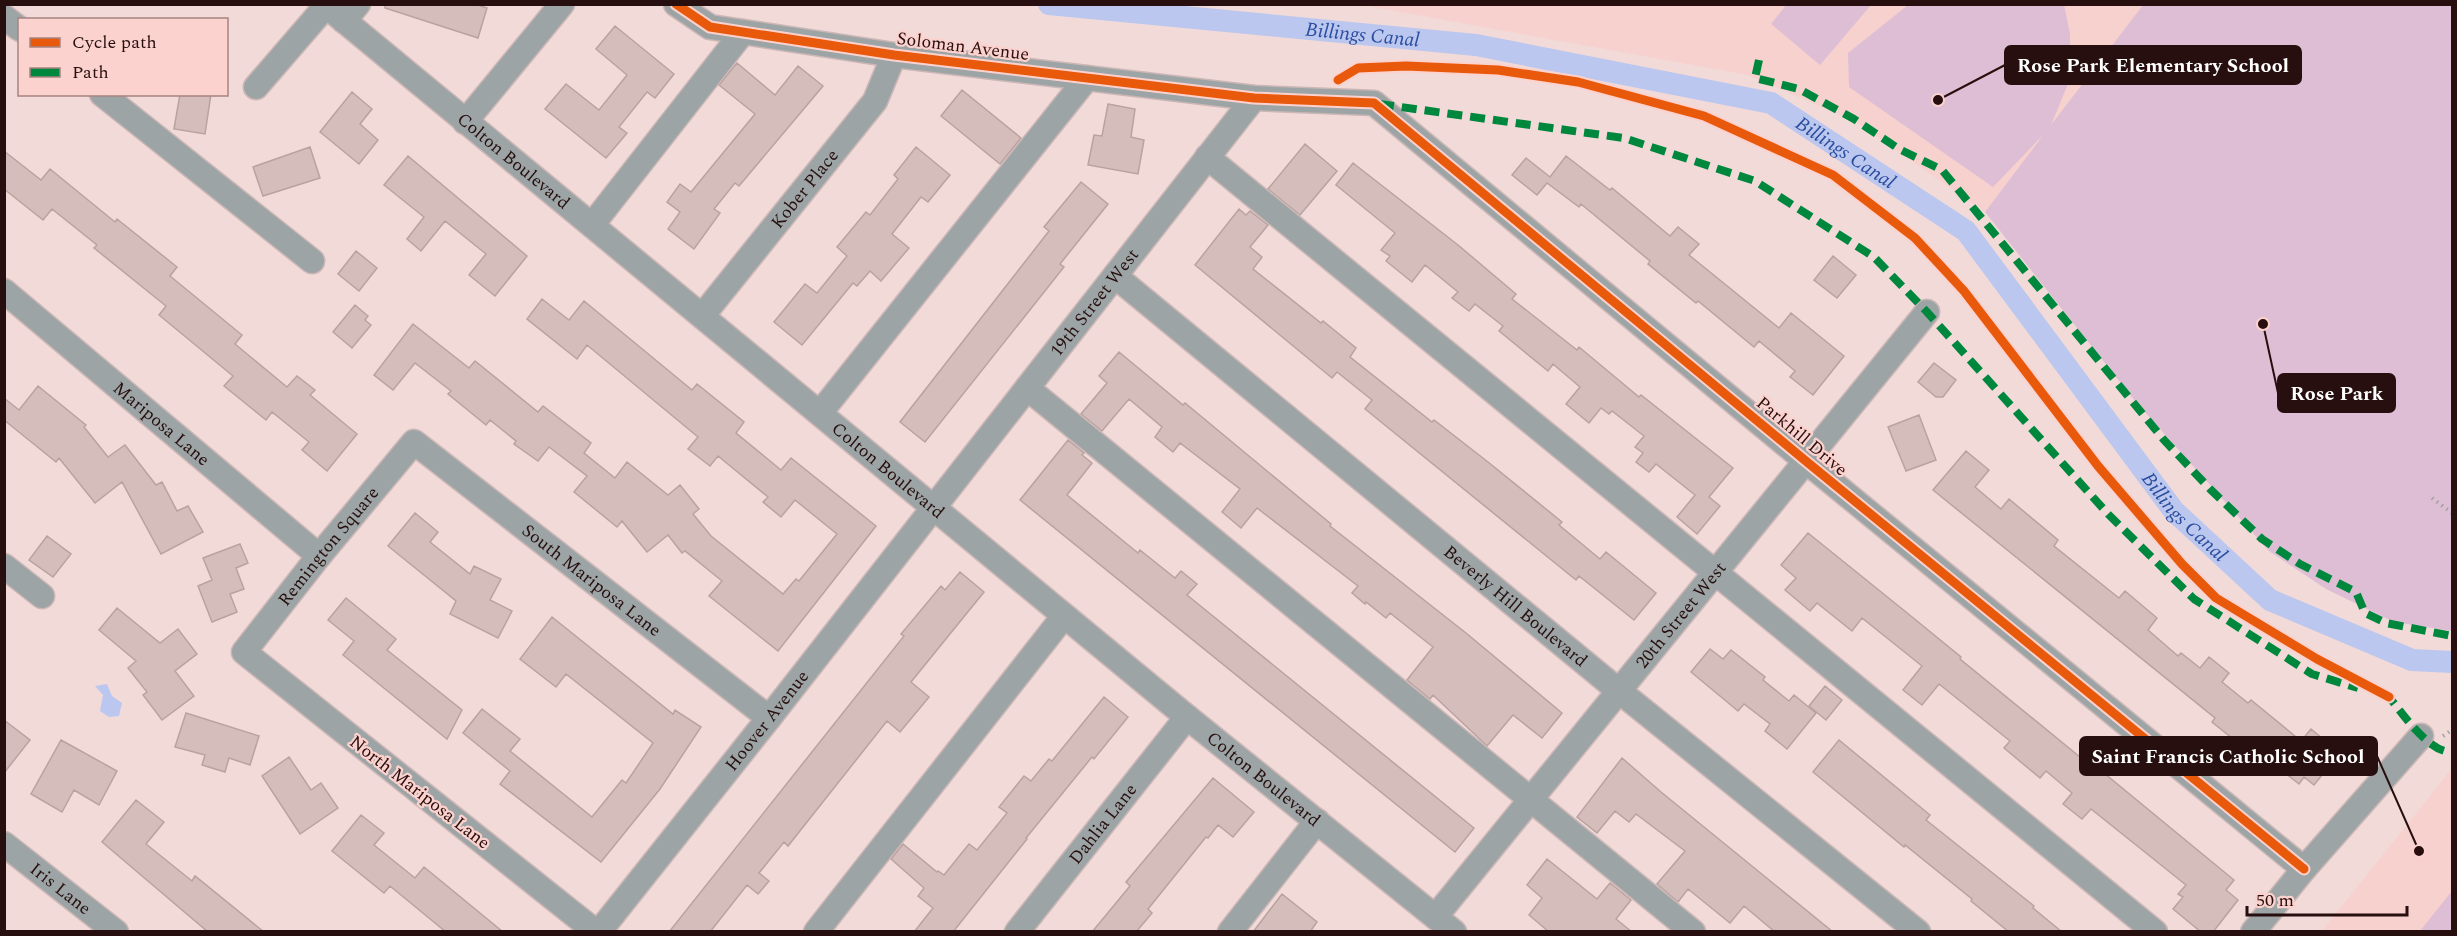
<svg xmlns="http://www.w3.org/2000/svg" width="2457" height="936" viewBox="0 0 2457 936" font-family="Spectral,serif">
	<rect width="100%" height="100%" fill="#f2dad8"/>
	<path fill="#f6d1ce" d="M1369,4l774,1 -158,207 -129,-90 -108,-47 -381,-69z
		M2450,771h2v160l-131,1z"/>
	<path fill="#debed4" d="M1787,4h84v1l-51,60 -49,-41z
		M1908,5h156l6,29v45l-19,46 92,-120h309v626l-58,-9 -68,-33 -57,-38 -134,-150 -150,-189 59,-78 -51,53 -144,-100 -1,-34z
		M2452,891v40h-33h1z"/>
	<path fill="#bbc7ee" d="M107,684l5,12 10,7 -3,13 -10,1 -9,-6 3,-16 -8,-9z"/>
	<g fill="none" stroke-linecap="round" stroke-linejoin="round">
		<path stroke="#bbc7ee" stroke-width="22" id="s1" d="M1049,4l427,41 295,58 195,128 208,280 96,89 142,60 40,2"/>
	</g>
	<path fill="#d4bdbb" stroke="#b9a2a0" stroke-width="1.5" d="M385,4h90l12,4 -9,30 -93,-30z
		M615,26l59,48 -19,24 -8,-6 -28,35 8,6 -21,25 -61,-49 21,-25 33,26 28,-35 -31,-26z
		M737,63l38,32 23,-29 25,20 -84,100 -4,-3 -21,26 6,4 -26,36 -26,-20 12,-17 -13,-10 13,-18 11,8 64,-78 -36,-29z
		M962,90l59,48 -21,26 -59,-48z
		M352,92l20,17 -12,15 18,16 -19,24 -39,-32z
		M180,94h31l-6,40 -31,-5z
		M1108,104l27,5 -4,28 13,3 -6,34 -50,-9 6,-30 8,1z
		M1305,144l32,27 -37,44 -32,-26z
		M310,147l10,31 -57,18 -10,-29z
		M916,147l34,28 -22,27 -7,-5 -29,37 17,14 -28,33 -11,-10 -13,15 -4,-3 -51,62 -28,-23 31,-38 12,9 30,-37 -10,-9 29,-35 4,3 28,-36 -4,-4z
		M4,151l37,29 9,-11 65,53 2,-3 60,48 -7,9 72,59 -7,9 52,43 10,-11 18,14 -5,5 47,39 -30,37 -25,-21 7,-8 -37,-30 -6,8 -42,-34 9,-10 -74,-61 7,-9 -72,-58 3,-3 -45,-36 -9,11 -39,-31z
		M408,156l119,100 -32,40 -26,-21 17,-21 -41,-33 -24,30 -14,-12 17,-22 -40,-32z
		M1566,156l44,34 2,-2 58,48 8,-9 21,17 -10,11 90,73 12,-15 53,43 -31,39 -23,-18 5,-6 -36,-30 -5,6 -56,-46 -2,2 -48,-39 2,-3 -69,-57 -2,3 -32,-24 -10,12 -25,-20 14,-17 24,19z
		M1353,163l105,82 58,49 -4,5 65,51 2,-3 60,50 2,-2 92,73 -24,29 11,9 -23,28 -20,-17 18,-22 -39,-31 -7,8 -13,-10 7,-9 -8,-6 9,-11 -32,-25 -3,3 -8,-6 -12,15 -23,-19 14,-17 -27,-23 -5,7 -49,-40 4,-5 -28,-22 -6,7 -17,-13 6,-6 -33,-27 -13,17 -26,-21 4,-5 -9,-6 14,-17 -59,-48z
		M1081,182l27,22 -48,60 4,3 -139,175 -25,-20 149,-191 -5,-4z
		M1239,209l7,6 4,-4 18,14 -18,22 12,10 -9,12 68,54 2,-2 33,27 -6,9 82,65 2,-2 54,42 74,60 -3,3 41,34 6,-7 50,41 -22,27 -55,-44 -3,4 -211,-171 7,-9 -35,-28 -5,6 -137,-113z
		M356,251l21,17 -18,23 -21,-17z
		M1833,256l23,19 -19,23 -23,-18z
		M542,299l27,21 15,-19 108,89 5,-6 47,38 -8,11 45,37 10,-12 85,68 -98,125 -69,-55 13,-15 -37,-30 -3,2 -14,-18 -21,17 -25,-31 -5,6 -43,-35 13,-16 -38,-29 -11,14 -24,-17 2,-3 -26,-21 -4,5 -38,-31 3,-3 -36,-28 -22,27 -19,-15 39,-51 56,44 6,-7 63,51 5,-6 48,37 -7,10 31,25 12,-16 41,33 12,-10 19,24 -6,5 18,22 72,58 13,-15 3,2 38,-47 -42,-34 -14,17 -18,-15 5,-5 -50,-41 -8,10 -22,-17 10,-12 -111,-92 -10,14 -50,-40z
		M355,305l13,11 -3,4 6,5 -19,23 -19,-16z
		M1119,352l64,53 2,-2 146,121 -1,2 136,107 96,80 -20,25 -29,-23 -26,31 -54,-51 -3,4 -23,-19 26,-33 -43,-34 -4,5 -20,-16 -1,2 -13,-11 6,-7 -101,-78 -16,20 -19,-16 18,-23 -60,-46 -7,9 -18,-15 7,-10 -33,-28 -27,32 -21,-17 26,-31 -8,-7z
		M1934,363l22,17 -13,17h-7l-18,-15z
		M38,386l48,39 -2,2 24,30 17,-12 31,40 6,-3 15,29 11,-5 15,26 -42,22 -39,-72 -27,21 -36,-45 -3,4 -52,-42v-22l15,12z
		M1919,415l17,45 -30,11 -18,-44z
		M1068,440l16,13 -2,2 10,8 -25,32 71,58 2,-3 35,28 6,-7 16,13 -10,11 287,233 -19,24 -435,-352z
		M1966,451l23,19 -14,17 26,22 8,-10 49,41 -4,6 65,52 6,-7 32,27 -9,12 30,26 3,-3 19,15 9,-11 20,16 -7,9 26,21 3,-3 50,41 10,-12 29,24 -26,32 -10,-8 -5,7 -38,-30 -4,4 -45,-36 3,-4 -282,-228z
		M415,513l23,19 -8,10 40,32 4,-8 27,13 -11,21 22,11 -14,27 -48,-24 6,-13 -68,-55z
		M1808,533l98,79 55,45 -1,2 120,98 2,-2 152,125 -8,10 12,10 -25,32h-12l-28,-23 10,-12 -5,-3 8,-9 -95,-76 -9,10 -19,-15 9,-11 -26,-22 -6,7 -36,-30 6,-7 -71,-57 -17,21 -19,-15 19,-24 -60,-48 -10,13 -35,-28 -7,8 -25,-21 11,-12 -15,-13z
		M47,536l24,18 -18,23 -24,-17z
		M240,544l8,19 -12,5 8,21 -14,5 7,18 -25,10 -14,-36 14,-6 -9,-22z
		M960,572l24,20 -73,90 18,15 -29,35 -13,-11 -99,125 -4,-4 -25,31 10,8 -11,13 -11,-9 -37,47h-41l235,-296 -3,-2 40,-48 4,4z
		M346,598l50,41 -9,11 75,60 -15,29 -104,-84 11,-14 -26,-21z
		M117,608l43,35 18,-14 19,25 -22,17 19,25 -32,24 -19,-25 4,-3 -19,-24 8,-7 -37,-31z
		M552,617l121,97 2,-4 26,17 -41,62 -59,73 -101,-78 10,-13 -47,-38 19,-24 38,30 -10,12 82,66 30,-37 4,3 27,-40 -87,-69 -10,13 -36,-28z
		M1710,649l13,10 8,-9 34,27 -2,3 26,21 5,-6 22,18 -29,36 -22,-18 5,-7 -26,-20 -6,7 -47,-39z
		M1825,686l17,14 -16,20 -17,-14z
		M1104,697l24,20 -34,42 -2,-2 -66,81 1,1 -74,93h-39l19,-24 -15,-12 6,-8 -33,-29 12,-15 34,28 1,-1 6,4 25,-31 8,6 30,-37 -8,-6 25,-31 7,5 18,-22 3,2z
		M186,713l73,23 -9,29 -21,-7 -4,14 -23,-7 3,-10 -30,-8z
		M4,720l26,20 -26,33z
		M61,740l56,31 -18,34 -25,-15 -12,22 -31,-18z
		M1839,740l91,75 -4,5 108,86 -1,2 29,24h-53l-38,-31 1,-2 -67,-54 -1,2 -91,-75z
		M289,757l22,33 10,-7 17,25 -38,26 -38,-58z
		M1622,758l39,34 172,140h-58l-31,-26 -14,17 -42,-34 -10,13 -21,-18 28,-33 -49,-37 -7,8 -14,-11 -18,22 -20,-16z
		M1213,778l41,34 -21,25 -15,-12 -10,13 -2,-1 -58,72 4,4 -16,19h-44l38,-46 -4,-4z
		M136,800l28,22 -18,22 46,37 3,-5 69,56h-56l-106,-90z
		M361,815l23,18 -10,12 41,33 9,-11 79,65h-57l-56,-46 -6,7 -52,-42z
		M1547,859l50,40 13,-16 21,17 -15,19 16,13h-83l-20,-17 13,-17 -15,-13z
		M1282,894l35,28 -7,10h-57z"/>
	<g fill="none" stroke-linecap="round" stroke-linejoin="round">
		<defs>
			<g id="minor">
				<path id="s2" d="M324,4l863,713 267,215"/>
				<path d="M676,4l34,23 184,28 360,43 120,5 433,359 497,407"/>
				<path d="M4,17l16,12"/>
				<path d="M344,21l14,-17"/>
				<path d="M256,87l70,-81"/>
				<path d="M102,94l210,167"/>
				<path d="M465,122l97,-118"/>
				<path d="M1207,157l948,775"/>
				<path d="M592,225l151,-193"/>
				<path id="s3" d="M1115,276l504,415 299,241"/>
				<path id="s4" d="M4,291l315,265"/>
				<path id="s5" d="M703,315l172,-214 19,-46"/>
				<path d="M1027,388l666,544"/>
				<path d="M820,413l267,-335"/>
				<path d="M4,566l38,30"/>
				<path id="s6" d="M4,844l112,88"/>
				<path id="s7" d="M1436,916l491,-604"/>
				<path id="s8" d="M596,932l-352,-280 75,-96 95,-114 355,276"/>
				<path id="s9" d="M599,932l170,-214 485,-620"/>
				<path d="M816,932l248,-316"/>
				<path id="s10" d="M1017,932l170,-215"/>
				<path d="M1230,932l87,-111"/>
				<path d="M2253,932l51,-63 117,-133"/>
			</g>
		</defs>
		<use href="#minor" stroke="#cbb7b6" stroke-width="27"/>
		<path stroke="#a1a3a3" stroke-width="4" stroke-dasharray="1.5 4.5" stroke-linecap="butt" d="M2432,498l20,15
			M2443,736l9,-6"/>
		<use href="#minor" stroke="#9da4a5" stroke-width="24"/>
		<path stroke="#00873e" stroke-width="8" stroke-dasharray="15 8" stroke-linecap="butt" d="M1759,60l-4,18 44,11 55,30 45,30 43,21 222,270 46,49 52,50 38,25 56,28 9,21 21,10 66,13
			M1379,104l245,34 131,43 119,76 53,55 181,202 86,85 118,75 46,14
			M2383,695l6,2c14,17 40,56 63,55"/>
		<defs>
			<path id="cycleway" d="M676,4l34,23 184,28 360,43 120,5 433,359 497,407
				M1338,80l20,-12 48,-2 92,4 80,12 126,34 129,59 82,63 49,53 134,175 84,98 34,34 101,61 72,38"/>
		</defs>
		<use href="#cycleway" stroke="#fcd2ce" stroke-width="13"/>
		<use href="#cycleway" stroke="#e8590c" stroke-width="9"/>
	</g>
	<g text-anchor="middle" stroke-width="4.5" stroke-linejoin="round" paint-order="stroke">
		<g font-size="18" fill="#260f0e" stroke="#fcd2ce">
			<text transform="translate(963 46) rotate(7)" y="6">Soloman Avenue</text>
			<text dy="6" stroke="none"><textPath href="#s2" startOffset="246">Colton Boulevard</textPath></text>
			<text dy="6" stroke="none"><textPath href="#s5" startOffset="162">Kober Place</textPath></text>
			<text dy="6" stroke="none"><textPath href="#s9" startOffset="801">19th Street West</textPath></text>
			<text dy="6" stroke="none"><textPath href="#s4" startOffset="206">Mariposa Lane</textPath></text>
			<text transform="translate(1802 436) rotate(40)" y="6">Parkhill Drive</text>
			<text dy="6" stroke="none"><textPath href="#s2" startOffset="732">Colton Boulevard</textPath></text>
			<text dy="6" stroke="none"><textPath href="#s8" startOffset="585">Remington Square</textPath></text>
			<text dy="6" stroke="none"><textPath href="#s8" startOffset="945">South Mariposa Lane</textPath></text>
			<text dy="6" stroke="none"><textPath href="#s3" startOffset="519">Beverly Hill Boulevard</textPath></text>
			<text dy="6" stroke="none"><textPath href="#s7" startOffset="388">20th Street West</textPath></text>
			<text dy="6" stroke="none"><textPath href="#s9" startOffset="270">Hoover Avenue</textPath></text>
			<text dy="6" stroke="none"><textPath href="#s2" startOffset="1218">Colton Boulevard</textPath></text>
			<text transform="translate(420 792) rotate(38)" y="6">North Mariposa Lane</text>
			<text dy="6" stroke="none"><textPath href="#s10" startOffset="138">Dahlia Lane</textPath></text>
			<text dy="6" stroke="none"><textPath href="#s6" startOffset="72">Iris Lane</textPath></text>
		</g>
		<g font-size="20" font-style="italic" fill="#2b4ea0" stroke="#fcd2ce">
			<text dy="7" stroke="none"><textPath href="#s1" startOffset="315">Billings Canal</textPath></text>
			<text dy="7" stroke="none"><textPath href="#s1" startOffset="819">Billings Canal</textPath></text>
			<text dy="7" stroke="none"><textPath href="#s1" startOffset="1323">Billings Canal</textPath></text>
		</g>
	</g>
	<path fill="none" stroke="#260f0e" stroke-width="2" d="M1938 100L2005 65M2263 324L2278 393M2419 851L2377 756"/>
	<g fill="#260f0e" stroke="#fcd2ce" stroke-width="2">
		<circle cx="1938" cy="100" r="6"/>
		<circle cx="2263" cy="324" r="6"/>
		<circle cx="2419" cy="851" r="6"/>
	</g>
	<g fill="#260f0e" stroke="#260f0e" stroke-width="2">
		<rect x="2005" y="46" width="296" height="38" rx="6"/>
		<rect x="2278" y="374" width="117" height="38" rx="6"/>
		<rect x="2080" y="737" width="297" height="38" rx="6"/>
	</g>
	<g font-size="20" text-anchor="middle" font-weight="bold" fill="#fff">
		<text x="2153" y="72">Rose Park Elementary School</text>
		<text x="2337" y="400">Rose Park</text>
		<text x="2228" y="763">Saint Francis Catholic School</text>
	</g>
	<rect width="2457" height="936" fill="none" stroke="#260f0e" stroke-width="12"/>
	<rect x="18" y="18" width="210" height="78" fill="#fcd2ce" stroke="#a68481" stroke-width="1.5"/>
	<rect x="30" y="38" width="30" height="9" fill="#e8590c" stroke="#a68481" stroke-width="1.5"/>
	<text x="72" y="48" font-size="18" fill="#260f0e">Cycle path</text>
	<rect x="30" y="68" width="30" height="9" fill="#00873e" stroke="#a68481" stroke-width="1.5"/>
	<text x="72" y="78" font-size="18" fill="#260f0e">Path</text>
	<path d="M2247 906v9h160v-9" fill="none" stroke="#260f0e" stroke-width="3"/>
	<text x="2256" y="906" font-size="18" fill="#260f0e" stroke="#fcd2ce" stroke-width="4.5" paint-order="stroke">50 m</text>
</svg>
